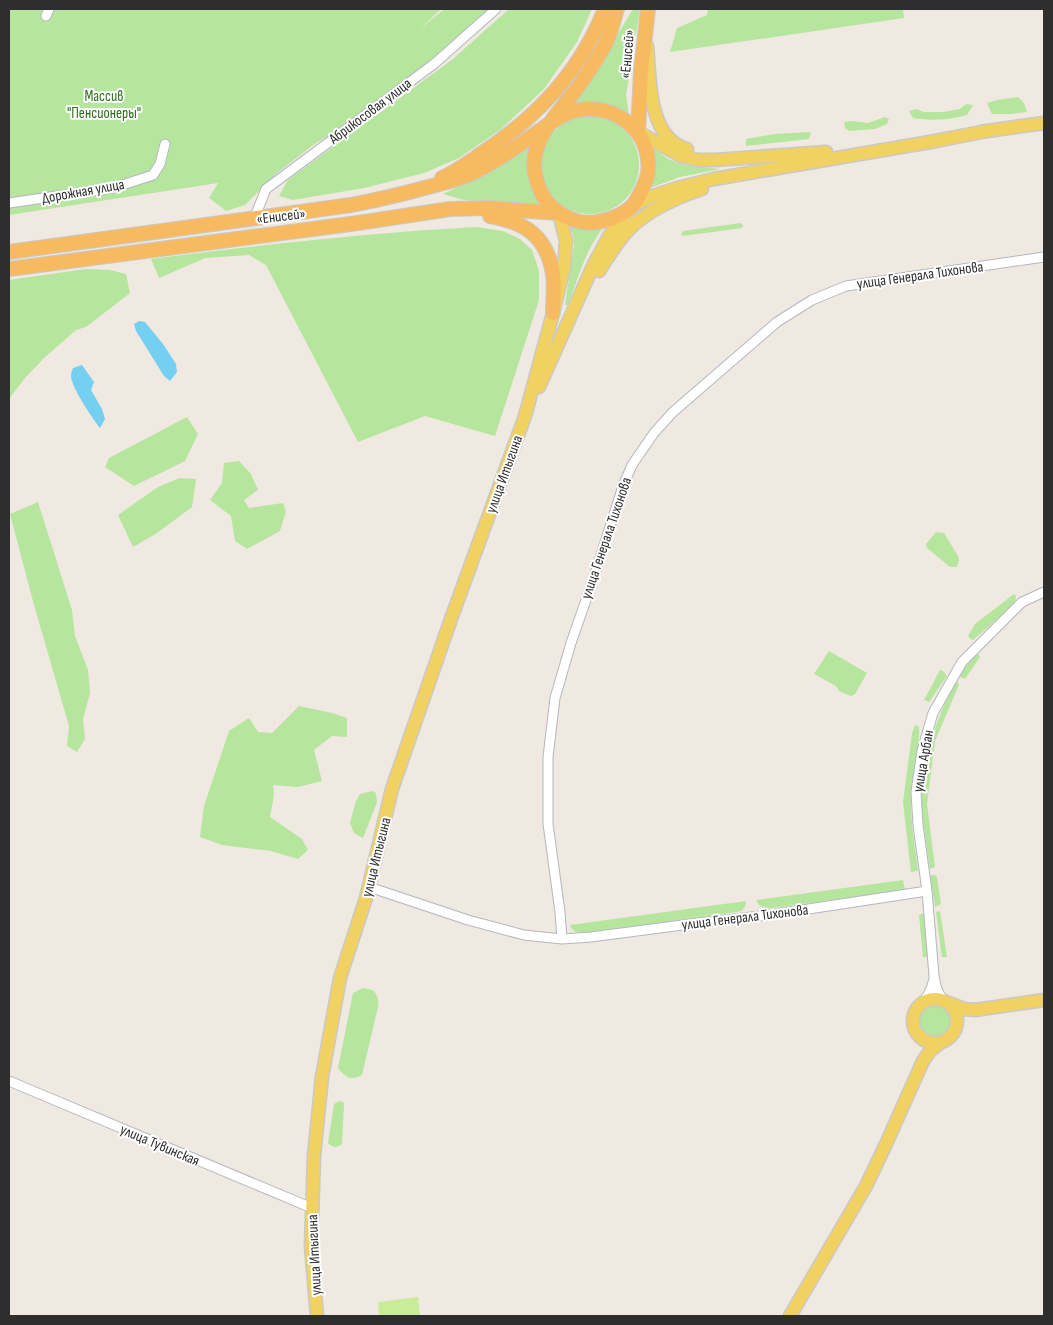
<svg xmlns="http://www.w3.org/2000/svg" width="1053" height="1325" viewBox="0 0 1053 1325" font-family="'Sofia Sans Condensed',sans-serif">
	<rect width="100%" height="100%" fill="#efe9e1"/>
	<path fill="#b6e59e" d="M9,9h432l-22,21 25,-21h45l-56,49 -99,74 -21,13 -36,28 -32,32 -19,6 -17,-13 9,-15 -209,32z
		M509,9h83l-15,33 -33,47 -44,41 -41,28 -35,15 -60,15 -71,12 -14,-4 9,-16 165,-121z
		M633,9h7l-14,86 3,21 -16,-10 -16,-3 -28,3 23,-29z
		M708,9h195l1,9 -234,34 7,-24 30,-13z
		M1018,97l6,6 3,9 -17,2h-18l-5,-11 10,-3z
		M966,104l7,1 -6,10c-18,5 -36,6 -54,3l-4,-7 7,-2 8,3h19l17,-3z
		M541 165a49 49 0 1 1 98 0a49 49 0 1 1-98 0Z
		M885,117l4,2 -2,5 -12,5 -26,2 -4,-3 -1,-6 9,-1 15,2z
		M811,132l-2,7 -63,7v-7l28,-5z
		M533,141c-8,27 -6,39 9,64l-78,-5 -21,-6 33,-16z
		M651,146l17,13 17,6 35,4 -40,8 -30,11z
		M568,223l37,3c-19,21 -27,53 -37,79h-3l9,-59 -1,-11z
		M740,223l3,2 -1,3 -59,8 -2,-2 2,-3z
		M476,227l27,4 17,8 12,11 7,21v29l-44,136 -70,-20 -67,26 -92,-177 -17,-10 -44,3 -46,20 -8,-19c108,-14 216,-26 325,-32z
		M86,269l24,1 16,4 4,19 -44,34 -10,3 -32,28 -19,20 -16,21v-119z
		M187,417l11,17 -13,27 -51,25 -29,-19 4,-9z
		M239,461l12,13 7,16 -14,10 5,8 34,-5 3,8 -6,20 -33,18 -12,-8 -4,-25 -21,-16 12,-17 2,-20z
		M180,478l16,1 -4,28 -35,26 -24,14 -15,-32 40,-28z
		M38,502l34,108 3,26 13,34 2,23 -7,26 2,20 -8,13 -10,-6 2,-20 -35,-121 -24,-91z
		M936,532l8,1 14,23 1,4 -2,7h-7l-23,-19 -1,-4z
		M1014,594l2,2 -1,8 -42,36 -2,-1 -3,-3 7,-12z
		M829,651l38,22 -12,21 -4,2 -12,-5 -3,-5 -22,-12z
		M977,652l3,5 -15,22 -6,-3z
		M940,670l3,1 4,5 -18,26 -5,-2z
		M956,681l2,1 1,3 -24,56 -8,63 8,63 -5,2c-3,-19 -6,-38 -8,-57 -3,-44 13,-92 34,-131z
		M299,706l33,7 15,5v19l-15,-1 -18,14 8,31 -24,6 -25,-2 1,10 -4,22 32,22 6,11 -10,9 -27,-8 -49,-6 -22,-8 4,-31 25,-75 20,-13 9,14 14,1z
		M915,725l4,2c1,21 -6,41 -7,62 -3,27 3,56 6,82l-7,1 -8,-70 9,-69z
		M372,791l4,2 1,9 -14,36 -9,-5 -4,-10 6,-22 4,-7z
		M930,875h5l2,2 4,27 -6,3z
		M903,880l2,10 -140,19 -6,-4 -3,-5z
		M746,901l-1,6 -4,4 -5,1 -149,21c-7,0 -14,0 -17,-8z
		M940,911l7,46h-5l-6,-45z
		M921,914h3l5,43h-6l-4,-42z
		M363,988l10,2c5,6 6,10 5,17l-16,68c-11,6 -16,3 -24,-7l15,-75z
		M916 1021a19 19 0 1 1 38 0a19 19 0 1 1-38 0Z
		M339,1101l4,1 1,2 -2,40c-6,4 -9,4 -14,-1l6,-39z"/>
	<path fill="#c9ec9a" d="M418,1297l2,19h-41l-1,-14z"/>
	<path fill="#75cff0" d="M139,321l6,1 18,22 13,20 1,8 -7,9 -6,-5 -28,-45 -2,-7z
		M82,365l12,17 -3,8 11,19 3,10 -5,9c-7,-9 -29,-41 -29,-52 0,-3 1,-5 2,-8z"/>
	<g fill="none" stroke-linecap="round" stroke-linejoin="round">
		<defs>
			<path id="minor" d="M46,16l3,-7
				M9,203l104,-15 40,-13 7,-11 5,-20
				M254,219l12,-30 168,-125 62,-55
				M369,887l99,33 56,15 38,4 29,-2 107,-14 71,-8 158,-24
				M562,939l-2,-27 -12,-88v-67l7,-59 16,-55 23,-66 29,-91 9,-21 22,-32 19,-21 104,-90 35,-22 34,-14 198,-29
				M942,999l-5,-9 -3,-14 -7,-85 -9,-66 -2,-33 6,-41 11,-38 29,-51 60,-60 22,-10
				M925,1000l6,-11 3,-10
				M9,1081l303,127"/>
			<path id="primary" d="M647,46c3,30 1,80 29,98 3,2 8,4 11,5
				M638,132l43,24 17,4h17l111,-8
				M980,132l64,-9
				M599,271c8,-13 16,-25 25,-36 18,-22 51,-37 78,-46
				M539,387l54,-121 16,-30 25,-31 19,-9 24,-8 37,-9 216,-37 57,-11
				M913 1021a22 22 0 1 1 44 0a22 22 0 1 1-44 0Z
				M949,1003l15,6 11,1 69,-10
				M317,1316l-6,-70 3,-90 8,-79 18,-99 26,-80 26,-109 59,-170 74,-203 28,-103 11,-45 2,-27 -7,-28
				M790,1316l76,-130 20,-42 37,-83 7,-10 10,-8"/>
			<path id="trunk" d="M638,132l3,-61 7,-62
				M442,178c14,-6 27,-16 39,-24 56,-37 99,-82 124,-145
				M490,216c36,6 57,21 63,58 2,13 0,27 0,39
				M9,252l342,-47c26,-5 52,-11 77,-18 19,-5 37,-9 54,-19 20,-10 38,-24 57,-37 12,-8 24,-18 39,-21 39,-7 75,23 70,63 -2,11 -7,19 -12,28 -7,12 -25,19 -39,21 -16,3 -33,-4 -45,-15 -8,-7 -13,-17 -16,-29 -11,-38 28,-69 47,-98 7,-11 21,-31 25,-42 4,-9 6,-20 9,-29
				M9,269l349,-46 92,-14 38,-1 71,5"/>
		</defs>
		<use href="#minor" stroke="#b4b7c1" stroke-width="11"/>
		<use href="#primary" stroke="#c9c9c9" stroke-width="15"/>
		<use href="#trunk" stroke="#c9c9c9" stroke-width="16"/>
		<use href="#minor" stroke="#fff" stroke-width="9"/>
		<use href="#primary" stroke="#f2d163" stroke-width="12"/>
		<use href="#trunk" stroke="#f8ba60" stroke-width="14"/>
	</g>
	<g text-anchor="middle" stroke-width="4" stroke-linejoin="round" paint-order="stroke">
		<g font-size="15" fill="#2e2e2e" stroke="#fff">
			<text transform="translate(627 54) rotate(-85)" y="5">«Енисей»</text>
			<text transform="translate(370 111) rotate(-37)" y="5">Абрикосовая улица</text>
			<text transform="translate(83 191) rotate(-10)" y="5">Дорожная улица</text>
			<text transform="translate(281 216) rotate(-7)" y="5">«Енисей»</text>
			<text transform="translate(920 275) rotate(-8)" y="5">улица Генерала Тихонова</text>
			<text transform="translate(504 474) rotate(-70)" y="5">улица Итыгина</text>
			<text transform="translate(606 538) rotate(-71)" y="5">улица Генерала Тихонова</text>
			<text transform="translate(923 761) rotate(-80)" y="5">улица Арбан</text>
			<text transform="translate(376 857) rotate(-76)" y="5">улица Итыгина</text>
			<text transform="translate(745 917) rotate(-7)" y="5">улица Генерала Тихонова</text>
			<text transform="translate(160 1145) rotate(23)" y="5">улица Тувинская</text>
			<text transform="translate(314 1255) rotate(-93)" y="5">улица Итыгина</text>
		</g>
		<g font-size="15" fill="#2c6e1b" stroke="#fff">
			<text x="104" y="101">Массив<tspan x="104" dy="17">"Пенсионеры"</tspan></text>
		</g>
	</g>
	<rect width="1053" height="1325" fill="none" stroke="#2e2e2e" stroke-width="20"/>
</svg>
